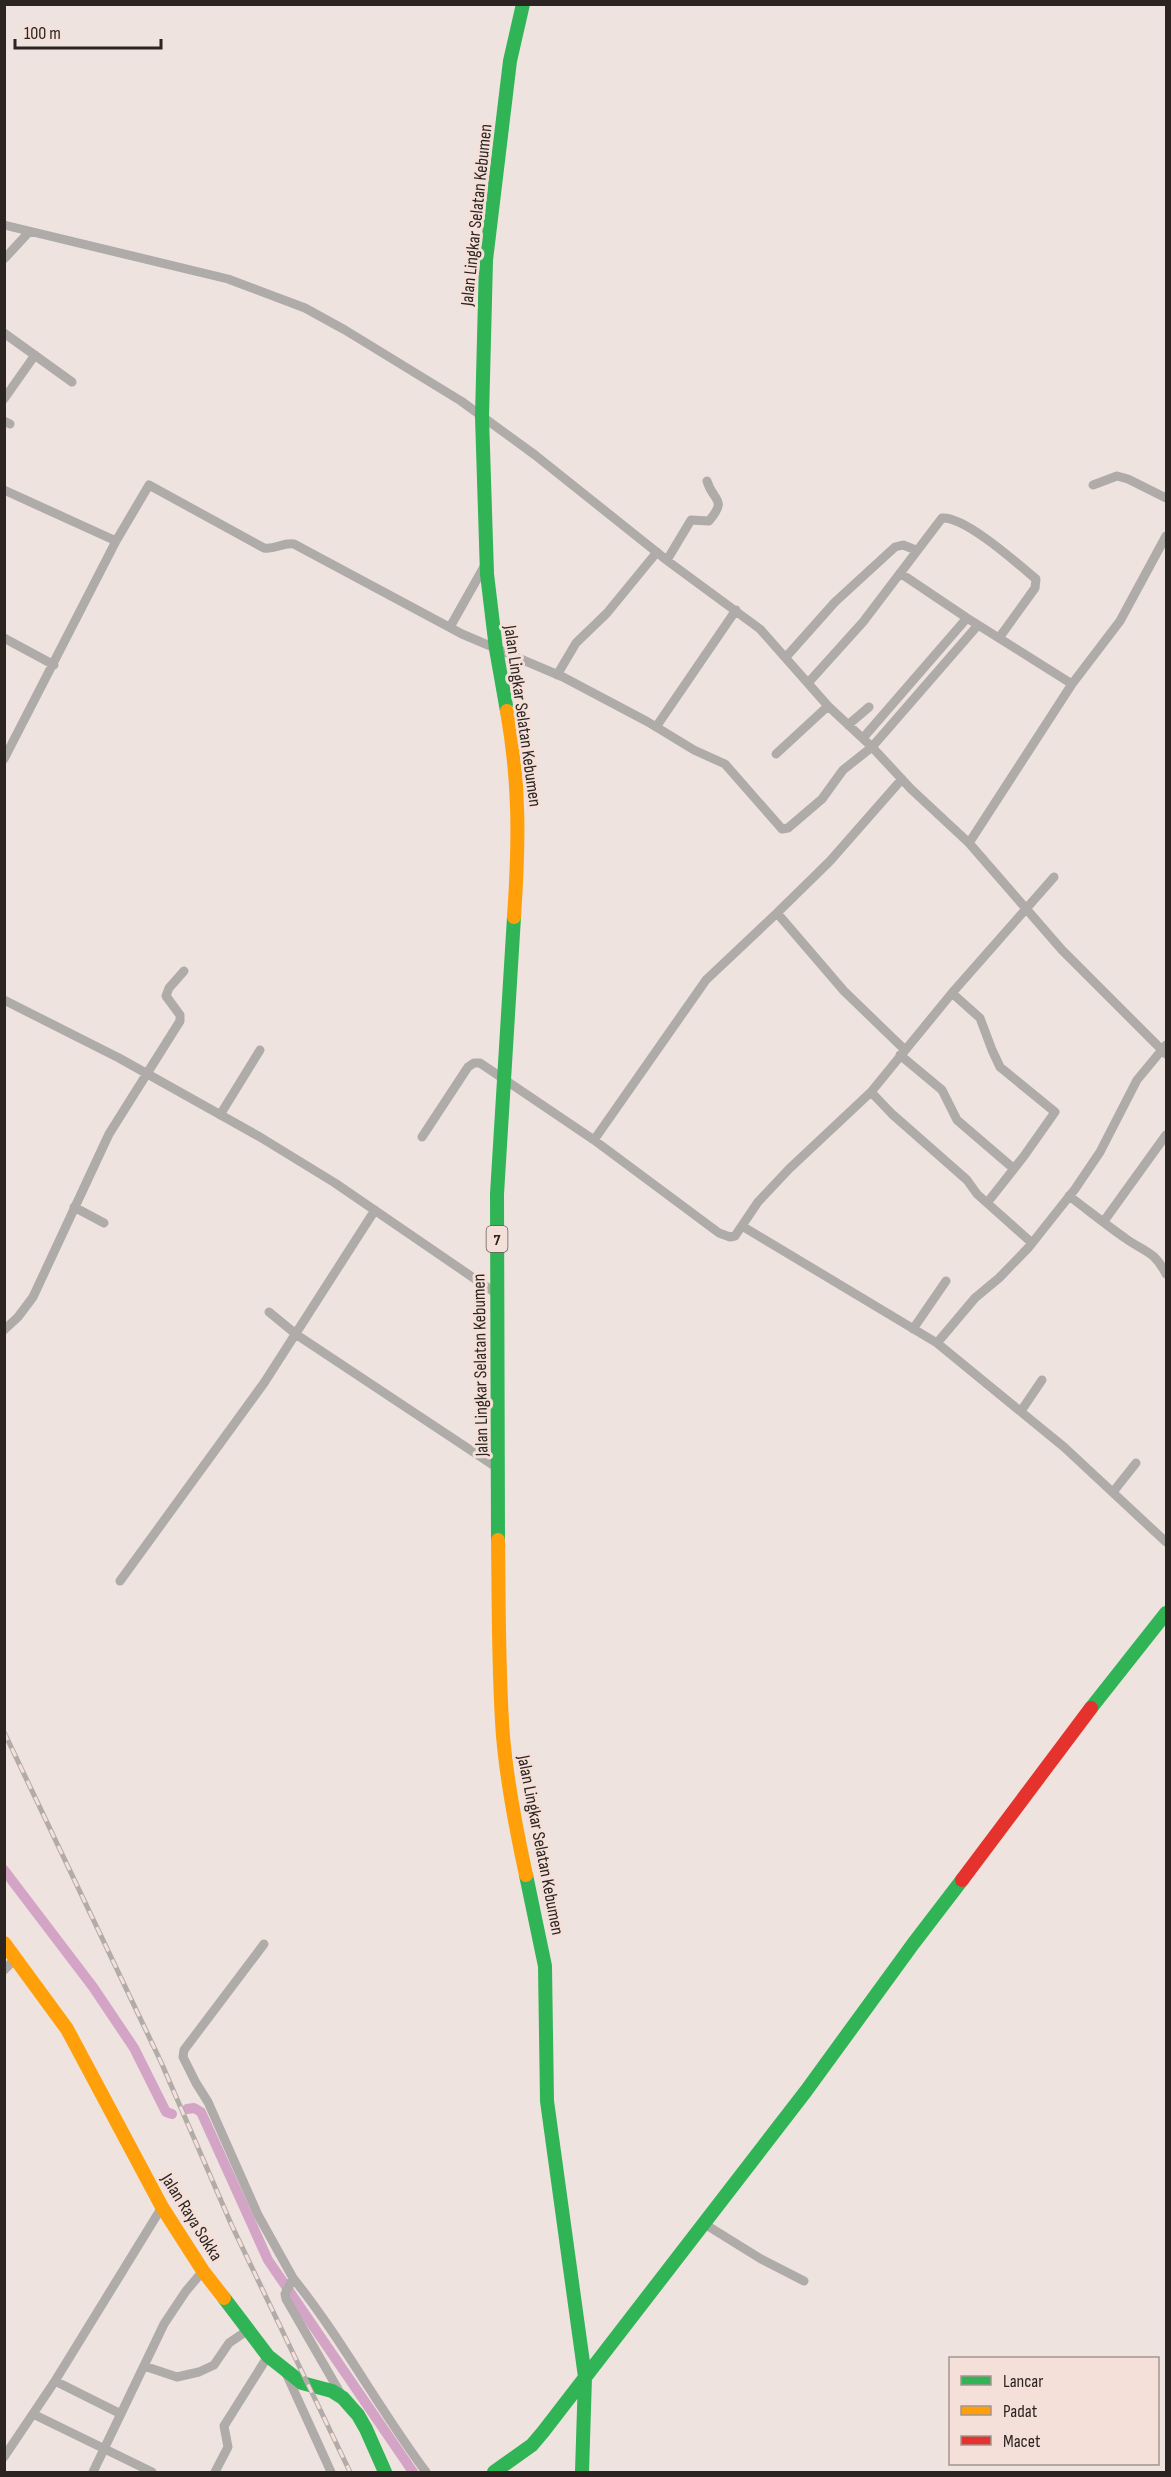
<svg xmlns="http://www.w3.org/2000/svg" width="1171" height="2477" viewBox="0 0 1171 2477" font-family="'Sofia Sans Condensed',sans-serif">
	<rect width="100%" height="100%" fill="#eee3de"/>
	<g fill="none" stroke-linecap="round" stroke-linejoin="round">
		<path stroke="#d3a4c6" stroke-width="10" d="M4,1870l89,117 41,61 32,64 6,2
			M187,2109l7,-1 7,4 67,148 145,212"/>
		<path stroke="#aeaba8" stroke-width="9" d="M4,225l224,54 77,29 40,22 116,71 74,54 134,107 91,67 68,77 44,41 39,42 58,54 93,107 104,104
			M4,259l25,-27
			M4,333l68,49
			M4,399l31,-44
			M4,421l6,3
			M1093,485l24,-9 11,3 38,19
			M4,490l112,51 -112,218
			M116,541l33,-56 115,63c11,2 19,-6 30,-4l168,90 101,43 85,45 46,28 31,14 57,65 6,-1 34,-29 21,-29 29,-23 106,-122
			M667,560l24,-40 18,1c19,-23 4,-19 -2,-40
			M900,573l67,45 105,66
			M450,627l35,-62
			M4,638l50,27
			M786,657l49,-55 60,-55 8,-2 13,5
			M557,675l19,-32 31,-30 50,-61
			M808,683l55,-61 79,-104c23,-2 76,46 94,61l-1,9 -36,50
			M848,725l21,-18
			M656,727l80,-117
			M863,738l104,-120
			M776,754l52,-48
			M969,843l103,-159 48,-63 46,-85
			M777,913l53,-52 72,-82
			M952,993l28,25 12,32 8,17 55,45 -31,44 -37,47
			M4,1000l115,58 141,79 75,46 162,111
			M900,1055l42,35 15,30 56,48
			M871,1092l21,22 75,66 10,14 55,49
			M220,1115l40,-65
			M422,1137l46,-70 6,-4h6l114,77 125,93 11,4 5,-1 23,-34 31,-33 82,-77 81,-99 102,-116
			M594,1140l112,-160 71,-67 67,78 61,59
			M1069,1196c19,14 37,29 56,42 19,14 29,12 41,36
			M74,1207l30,16
			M1104,1221l62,-86
			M742,1226l195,117 127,104 102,95
			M269,1312l28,23 202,134
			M913,1329l33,-48
			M4,1330l14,-13 15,-20 76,-163 71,-113v-6l-14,-19 3,-8 15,-17
			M937,1343l38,-45 24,-20 30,-31 46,-58 25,-37 37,-72 29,-35
			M1021,1411l21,-31
			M1113,1492l23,-29
			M120,1581l144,-198 111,-173
			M264,1944l-80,106 -1,7 13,26 12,19 50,113 35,63 -8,16 1,5 56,97
			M4,1970l12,-12
			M703,2223l58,36 43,22
			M293,2278c49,61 86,131 133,194
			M144,2366l33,11 22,-5 15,-7 15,-22 19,-13
			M285,2371l46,101
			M55,2381l66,33
			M33,2414l119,58
			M4,2457l51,-76 107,-174
			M93,2472l71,-148 22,-33 17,-20
			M215,2472l13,-25 -4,-21 44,-70"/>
		<path stroke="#30b455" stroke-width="14" d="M507,711l-11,-62 -9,-75 -5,-157 4,-157 24,-199 13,-57
			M498,1540l-1,-346 17,-277
			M1091,1708l75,-95
			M526,1875l19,91 2,135 38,276 -3,95
			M224,2298l44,58 34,27 30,8 11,7 15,17 8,14 19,43
			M494,2472l38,-27 11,-13 263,-341 107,-147 49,-64"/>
		<path stroke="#ff9f0a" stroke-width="14" d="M507,711c13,73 12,133 7,206
			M498,1540c1,65 0,130 5,196 4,47 13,93 23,139
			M4,1943l63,86 95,178 41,64 21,27"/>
		<path stroke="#e5322d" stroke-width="14" d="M962,1880l129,-172"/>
		<defs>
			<path id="rail" d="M4,1732l157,330 71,164 118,246"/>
		</defs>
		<use href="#rail" stroke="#b2aca8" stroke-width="5"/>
		<use href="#rail" stroke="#f4e0d8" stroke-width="3" stroke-dasharray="9" stroke-linecap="butt"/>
	</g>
	<g text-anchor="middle" stroke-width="6" stroke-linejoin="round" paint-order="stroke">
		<rect fill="#f4e0d8" stroke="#675c58" stroke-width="1.5" x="486.5" y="1226" width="21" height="26" rx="4.5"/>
		<g font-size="16" font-weight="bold" fill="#2b2421">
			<text x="497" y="1245">7</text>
		</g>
		<g font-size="18" fill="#2b2421" stroke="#f4e0d8">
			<text transform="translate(476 215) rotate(-84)" y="6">Jalan Lingkar Selatan Kebumen</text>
			<text transform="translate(523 716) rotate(82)" y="6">Jalan Lingkar Selatan Kebumen</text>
			<text transform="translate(480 1365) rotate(-91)" y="6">Jalan Lingkar Selatan Kebumen</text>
			<text transform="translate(541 1845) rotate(79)" y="6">Jalan Lingkar Selatan Kebumen</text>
			<text transform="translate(192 2217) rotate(58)" y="6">Jalan Raya Sokka</text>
		</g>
	</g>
	<rect width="1171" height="2477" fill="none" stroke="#2b2421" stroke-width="12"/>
	<rect x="949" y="2357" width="210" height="108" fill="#f4e0d8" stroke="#a4958f" stroke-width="1.5"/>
	<rect x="961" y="2376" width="30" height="9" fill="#30b455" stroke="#a4958f" stroke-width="1.5"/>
	<text x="1003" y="2387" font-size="18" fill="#2b2421">Lancar</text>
	<rect x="961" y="2406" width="30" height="9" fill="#ff9f0a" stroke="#a4958f" stroke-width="1.5"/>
	<text x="1003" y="2417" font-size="18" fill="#2b2421">Padat</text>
	<rect x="961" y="2436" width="30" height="9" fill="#e5322d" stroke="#a4958f" stroke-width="1.5"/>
	<text x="1003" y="2447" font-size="18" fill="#2b2421">Macet</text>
	<path d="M15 39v9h146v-9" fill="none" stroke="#2b2421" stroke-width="3"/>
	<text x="24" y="39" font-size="18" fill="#2b2421" stroke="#f4e0d8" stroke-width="4.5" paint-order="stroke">100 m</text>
</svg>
